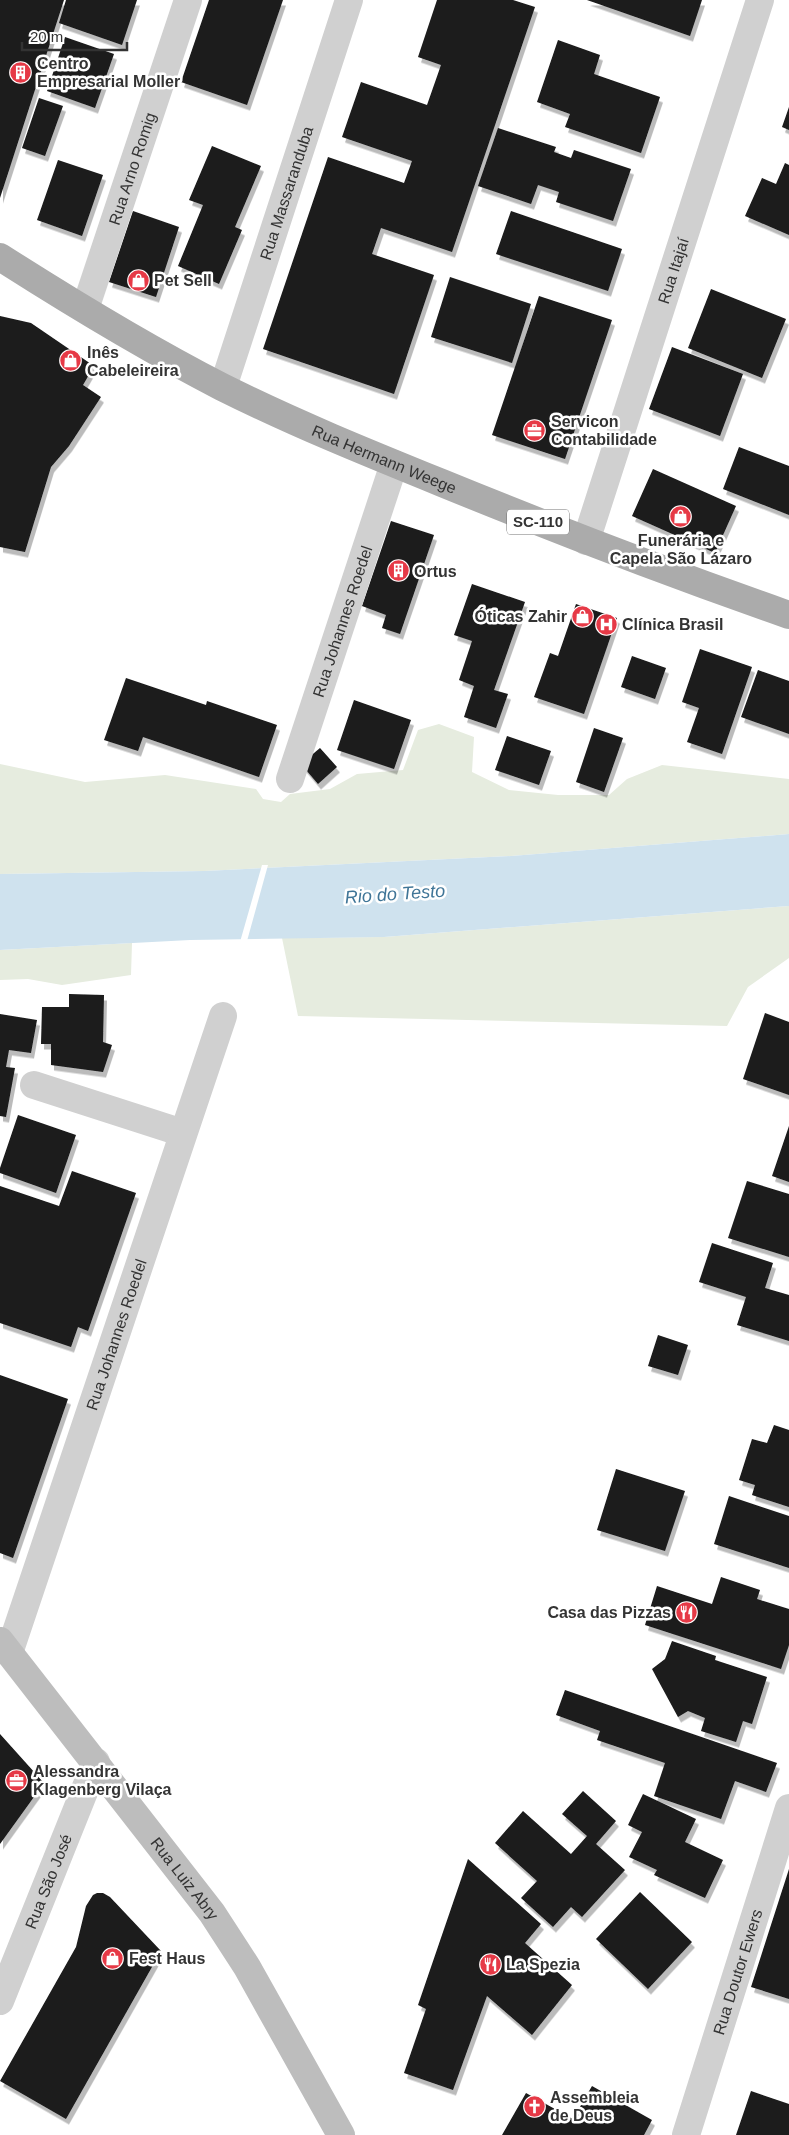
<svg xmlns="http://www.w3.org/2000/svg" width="789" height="2135" viewBox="0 0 789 2135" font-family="Arial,sans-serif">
	<defs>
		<filter id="shadow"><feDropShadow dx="3" dy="5.5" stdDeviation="0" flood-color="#0004"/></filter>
	</defs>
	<rect width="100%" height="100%" fill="#fff"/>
	<path fill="#e6ecdf" d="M439,724l35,13 -2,35 37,18 49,5h51l18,-16 35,-14 127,14v55l-278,22 -307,15 -204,3v-110l85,18 80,-7 91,14 7,10 18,3 9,-8 40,-5 27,-15 46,-4 15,-40z
		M789,906v52l-41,29 -21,39 -429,-10 -16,-78 102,-1z
		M132,943l-1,32 -69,10 -34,-6 -28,1v-30z"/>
	<path fill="#cfe2ee" d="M789,834v72l-405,31 -194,3 -190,10v-76l204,-3 307,-15z"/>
	<path fill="#fff" d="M262,865h6l-21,76 -7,1z"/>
	<path fill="#1a1a1a" filter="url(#shadow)" d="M0,0h64l-64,198z
		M66,0h71l-15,45 -63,-22z
		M209,0h74l-36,105 -66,-23z
		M437,0h76l22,7 -83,245 -71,-24 -9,26 62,21 -40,119 -131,-45 65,-192 76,26 8,-22 -70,-24 19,-55 66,23 14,-40 -23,-8z
		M587,0h115l-12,36z
		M65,37l49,17 -19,54 -48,-17z
		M558,40l42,15 -6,19 66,23 -19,56 -76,-26 5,-13 -33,-12z
		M39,98l24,8 -18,50 -23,-8z
		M789,107v23l-7,-3z
		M498,128l58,19 -2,5 17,6 3,-8 57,19 -18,52 -57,-19 3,-10 -21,-7 -7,19 -53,-18z
		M212,146l49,20 -26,61 7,3 -23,54 -41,-18 25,-61 -14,-5z
		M58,160l45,15 -21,61 -45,-16z
		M785,163l4,2v70l-44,-19 17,-38 14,6z
		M133,211l46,16 -23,70 -47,-15z
		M511,211l111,38 -14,42 -112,-37z
		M450,277l81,27 -19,59 -81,-26z
		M711,289l75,30 -24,59 -74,-30z
		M539,296l73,24 -47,139 -73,-24z
		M0,316l31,7 63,43 -11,19 18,12 -32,49 -18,21 -26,85 -25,-5z
		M672,347l71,27 -23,62 -71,-27z
		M739,447l50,19v49l-66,-26z
		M653,469l83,37 -21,47 -83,-37z
		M391,521l43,14 -34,99 -18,-6 4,-13 -24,-9z
		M472,584l53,18 -31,88 14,4 -12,34 -32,-11 10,-31 -15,-6 13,-39 -18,-6z
		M576,604l41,14 -33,96 -50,-17 16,-44 8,3z
		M700,649l52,18 -30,87 -35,-12 12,-34 -17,-6z
		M632,656l34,12 -11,31 -34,-12z
		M758,670l31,11v53l-48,-17z
		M126,678l80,27 1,-4 70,24 -18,52 -116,-40 -5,14 -34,-11z
		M354,700l57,20 -17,49 -57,-19z
		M594,728l29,10 -19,54 -28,-10z
		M507,736l44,15 -12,34 -44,-15z
		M320,748l17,19 -19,17 -17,-20z
		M69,994l35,1 -1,47 9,3 -9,27 -52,-7v-21h-10l1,-37h27z
		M765,1013l24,9v73l-46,-16z
		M0,1014l37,6 -6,33 -22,-3 -3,17 9,1 -9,49 -6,-1z
		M18,1115l58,20 -20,58 -56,-20v-5z
		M789,1126v56l-17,-6z
		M72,1171l64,22 -48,138 -10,-4 -7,20 -71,-24v-137l59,20z
		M747,1181l42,13v63l-61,-19z
		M712,1243l61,20 -8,25 24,7v46l-52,-16 9,-28 -47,-15z
		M658,1335l30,10 -10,30 -30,-9z
		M0,1375l68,24 -55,159 -13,-5z
		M774,1425l15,5v77l-37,-12 3,-10 -16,-5 13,-41 15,4z
		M616,1469l69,22 -20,60 -68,-21z
		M729,1496l60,20v52l-75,-24z
		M721,1577l39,13 -3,9 32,10v36l-8,24 -136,-44 12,-39 55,18z
		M672,1641l44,15 -1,4 52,17 -15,47 -9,-3 -7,21 -35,-11 4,-13 -17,-7 -10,6 -26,-48 13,-10z
		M565,1690l212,73 -11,29 -31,-11 -14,38 -67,-23 11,-33 -68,-23 3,-9 -44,-16z
		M0,1734l44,49 -44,61z
		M583,1791l33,30 -20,23 29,26 -43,47 -11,-10 -18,20 -32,-29 16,-17 -42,-38 28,-32 48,43 16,-18 -25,-22z
		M643,1794l53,25 -11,23 38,18 -18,38 -51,-23 3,-5 -28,-13 13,-25 -14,-7z
		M468,1859l73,65 -16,19 47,42 -40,50 -45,-39 -34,94 -49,-17 22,-64 -8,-4z
		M789,1869v130l-38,-12z
		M640,1892l52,50 -44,47 -52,-50z
		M97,1893h6l7,4 51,54 -95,168 -66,-38 76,-134 10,-41 7,-11z
		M592,2086l60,34 -8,15h-142l24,-42 47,26z
		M751,2091l38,13v31h-53z"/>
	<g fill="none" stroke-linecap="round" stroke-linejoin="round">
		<g stroke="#d0d0d0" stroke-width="28">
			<path id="s1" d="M85,309l103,-309"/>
			<path id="s2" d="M223,387l126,-387"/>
			<path id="s3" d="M586,541l174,-541"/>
			<path id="s4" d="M290,779l104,-315"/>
			<path d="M34,1085l149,48"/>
			<path id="s5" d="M9,1653l214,-637"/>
			<path id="s6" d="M0,2001l96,-239"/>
			<path id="s7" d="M686,2135l103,-327"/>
		</g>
		<path stroke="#bdbdbd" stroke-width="28" id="s8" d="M0,1641l212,272 35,54 94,168"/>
		<path stroke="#ababab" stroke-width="28" id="s9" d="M0,257c72,46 146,91 222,130 72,36 146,66 220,96 115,47 230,91 347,132"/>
	</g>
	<defs>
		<symbol id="building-disc" viewBox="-11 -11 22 22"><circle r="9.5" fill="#e63946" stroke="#fff"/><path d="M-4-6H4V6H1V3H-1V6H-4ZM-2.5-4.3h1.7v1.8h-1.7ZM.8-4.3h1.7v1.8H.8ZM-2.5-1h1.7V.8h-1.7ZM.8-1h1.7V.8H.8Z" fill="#fff"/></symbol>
		<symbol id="shop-disc" viewBox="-11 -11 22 22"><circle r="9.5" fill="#e63946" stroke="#fff"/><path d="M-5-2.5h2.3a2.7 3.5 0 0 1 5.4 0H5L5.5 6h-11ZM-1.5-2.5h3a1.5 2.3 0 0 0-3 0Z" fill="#fff"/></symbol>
		<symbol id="office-disc" viewBox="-11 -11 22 22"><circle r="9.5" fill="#e63946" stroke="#fff"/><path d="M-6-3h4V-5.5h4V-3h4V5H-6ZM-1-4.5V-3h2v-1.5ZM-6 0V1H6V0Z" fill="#fff"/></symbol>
		<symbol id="hospital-disc" viewBox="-11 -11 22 22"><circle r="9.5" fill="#e63946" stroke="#fff"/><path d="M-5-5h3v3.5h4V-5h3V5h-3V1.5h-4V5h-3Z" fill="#fff"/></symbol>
		<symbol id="restaurant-disc" viewBox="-11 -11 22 22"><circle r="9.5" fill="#e63946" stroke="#fff"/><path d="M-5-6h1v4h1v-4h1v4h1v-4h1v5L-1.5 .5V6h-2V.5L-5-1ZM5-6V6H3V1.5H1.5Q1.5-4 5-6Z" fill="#fff"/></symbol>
		<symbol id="church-disc" viewBox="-11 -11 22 22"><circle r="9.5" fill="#e63946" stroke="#fff"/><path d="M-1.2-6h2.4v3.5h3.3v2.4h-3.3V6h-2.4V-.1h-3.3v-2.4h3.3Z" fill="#fff"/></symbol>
	</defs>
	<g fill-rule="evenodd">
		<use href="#building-disc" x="8" y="60" width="25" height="25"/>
		<use href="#shop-disc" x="126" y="268" width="25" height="25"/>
		<use href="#shop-disc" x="58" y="348" width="25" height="25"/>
		<use href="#office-disc" x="522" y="418" width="25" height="25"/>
		<use href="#shop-disc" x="668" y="504" width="25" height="25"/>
		<use href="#building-disc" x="386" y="558" width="25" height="25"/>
		<use href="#shop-disc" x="570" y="604" width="25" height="25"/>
		<use href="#hospital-disc" x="594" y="612" width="25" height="25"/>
		<use href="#restaurant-disc" x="674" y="1600" width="25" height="25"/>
		<use href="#office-disc" x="4" y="1768" width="25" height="25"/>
		<use href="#shop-disc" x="100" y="1946" width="25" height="25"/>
		<use href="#restaurant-disc" x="478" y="1952" width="25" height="25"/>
		<use href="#church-disc" x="522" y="2094" width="25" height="25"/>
	</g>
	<g text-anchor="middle" stroke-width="5" stroke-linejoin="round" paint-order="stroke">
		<rect fill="#fff" stroke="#707070" stroke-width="1" x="507" y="509.5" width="62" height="25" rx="4"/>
		<g font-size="15" font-weight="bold" fill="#333">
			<text x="538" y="527">SC-110</text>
		</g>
		<g font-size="16" font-weight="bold" fill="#333" stroke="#fff" text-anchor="start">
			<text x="37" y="69">Centro<tspan x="37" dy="18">Empresarial Moller</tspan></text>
			<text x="154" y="286">Pet Sell</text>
			<text x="87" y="358">Inês<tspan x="87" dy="18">Cabeleireira</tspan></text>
			<text x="551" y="427">Servicon<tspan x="551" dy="18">Contabilidade</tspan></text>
			<text x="681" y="546" text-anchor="middle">Funerária e<tspan x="681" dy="18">Capela São Lázaro</tspan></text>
			<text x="414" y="577">Ortus</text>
			<text x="567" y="622" text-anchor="end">Óticas Zahir</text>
			<text x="622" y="630">Clínica Brasil</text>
			<text x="671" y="1618" text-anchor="end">Casa das Pizzas</text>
			<text x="33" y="1777">Alessandra<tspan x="33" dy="18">Klagenberg Vilaça</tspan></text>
			<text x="129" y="1964">Fest Haus</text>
			<text x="506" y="1970">La Spezia</text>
			<text x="550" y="2103">Assembleia<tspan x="550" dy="18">de Deus</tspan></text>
		</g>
		<g font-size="16" fill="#333" stroke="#fff">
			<text dy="6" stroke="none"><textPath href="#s1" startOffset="148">Rua Arno Romig</textPath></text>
			<text dy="6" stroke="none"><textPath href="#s2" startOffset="204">Rua Massaranduba</textPath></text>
			<text dy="6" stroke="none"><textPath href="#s3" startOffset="284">Rua Itajaí</textPath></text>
			<text dy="6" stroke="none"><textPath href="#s9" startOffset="435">Rua Hermann Weege</textPath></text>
			<text dy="6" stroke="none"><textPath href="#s4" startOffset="166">Rua Johannes Roedel</textPath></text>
			<text dy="6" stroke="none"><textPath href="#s5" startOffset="336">Rua Johannes Roedel</textPath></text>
			<text dy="6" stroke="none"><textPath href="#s8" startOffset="301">Rua Luiz Abry</textPath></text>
			<text dy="6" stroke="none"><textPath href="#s6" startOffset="129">Rua São José</textPath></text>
			<text dy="6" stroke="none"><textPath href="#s7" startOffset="171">Rua Doutor Ewers</textPath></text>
		</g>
		<g font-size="18" font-style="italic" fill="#3f7597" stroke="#fff">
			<text transform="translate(395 894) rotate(-4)" y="6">Rio do Testo</text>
		</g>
	</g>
	<path d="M22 42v8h105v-8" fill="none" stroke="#333333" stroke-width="2.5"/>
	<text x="30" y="42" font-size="15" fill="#333333" stroke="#ffffff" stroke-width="4" paint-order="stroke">20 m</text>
</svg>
